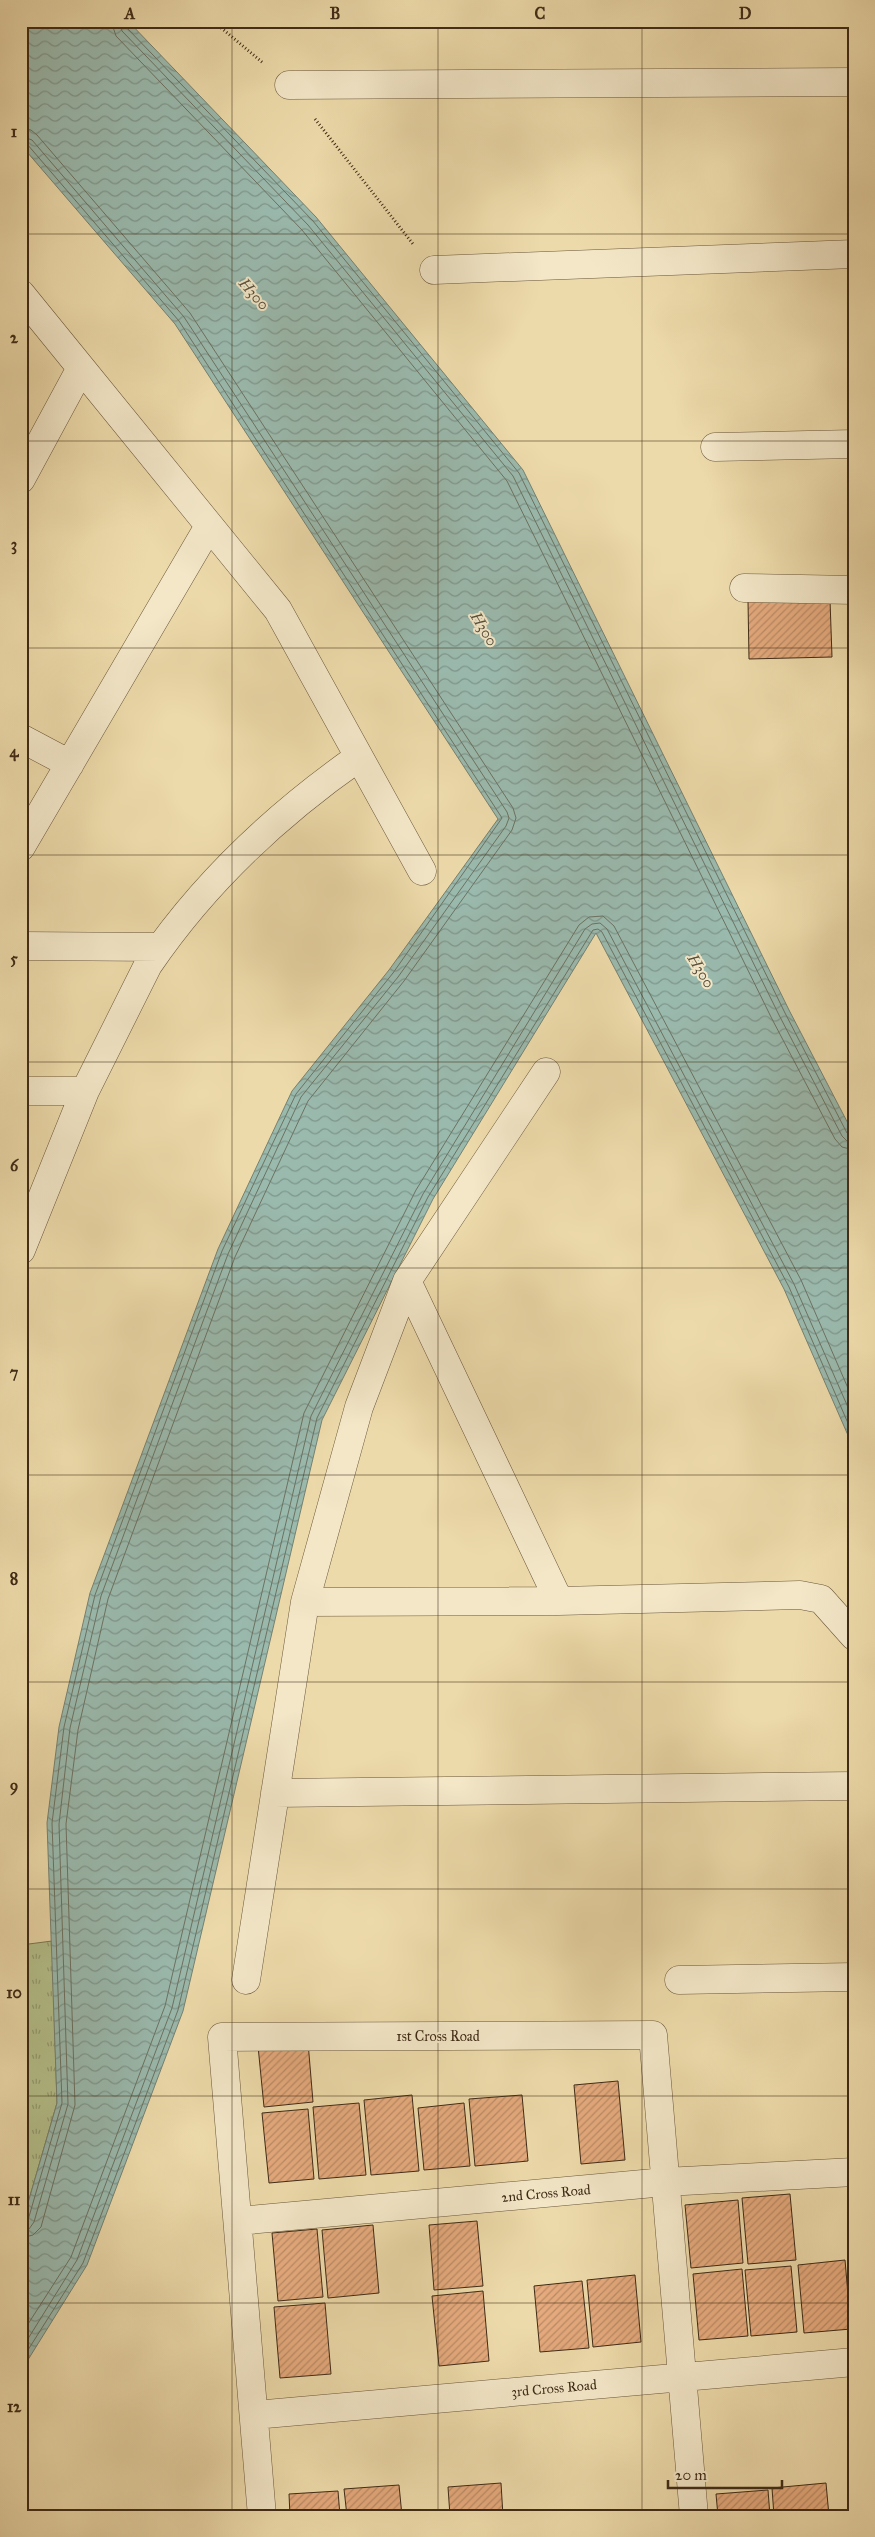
<svg xmlns="http://www.w3.org/2000/svg" width="875" height="2537" viewBox="0 0 875 2537" font-family="'IM FELL Great Primer',serif">
	<defs>
		<pattern id="grass-tufts" width="24" height="20" patternUnits="userSpaceOnUse" patternTransform="scale(1.25)"><rect width="24" height="20" fill="#b4c08b"/><path d="M3 7l-1-3M5 7V3M7 7l1-3M15 17l-1-3M17 17v-4M19 17l1-3" fill="none" stroke="#949c71"/></pattern>
		<pattern id="water-waves" width="16" height="10" patternUnits="userSpaceOnUse" patternTransform="scale(1.25)"><rect width="16" height="10" fill="#9abaae"/><path d="M0 5q4-4 8 0t8 0" fill="none" stroke="#7f978d"/></pattern>
		<pattern id="building-hatch" width="6" height="6" patternUnits="userSpaceOnUse" patternTransform="scale(1.25)"><rect width="6" height="6" fill="#e5aa7d"/><path d="M-1 1l2-2M0 6l6-6M5 7l2-2" fill="none" stroke="#bb8b65"/></pattern>
	</defs>
	<rect width="100%" height="100%" fill="#eddaaa"/>
	<filter id="stains"><feTurbulence type="fractalNoise" baseFrequency=".004" numOctaves="4"/><feColorMatrix values="0 0 0 0 .2 0 0 0 0 .09 0 0 0 0 .02 0 0 0 .5 -.17"/></filter>
	<radialGradient id="worn" r=".72"><stop offset=".6" stop-color="#630" stop-opacity="0"/><stop offset="1" stop-color="#630" stop-opacity=".3"/></radialGradient>
	<path fill="url(#grass-tufts)" stroke="#7a7650" d="M52,1941l5,162 -36,124v-282z"/>
	<path fill="url(#water-waves)" stroke="#768171" d="M21,21h107l188,196 207,253 266,540 65,125v314l-70,-160 -188,-356 -163,266 -111,221 -139,591 -96,254 -66,106v-144l36,-124 -10,-280 12,-96 31,-134 128,-344 74,-158 97,-121 109,-151 -323,-495 -154,-179z"/>
	<g fill="none" stroke-linecap="round" stroke-linejoin="round">
		<path stroke="#6c7262" stroke-width="1" d="M111,21l5,15 186,194 205,251 265,538 63,120 7,8 12,3
			M118,21l4,10 186,194 205,251 266,539 63,121 5,5 7,1
			M125,21l1,6 187,194 206,252 266,540 62,120 7,3
			M21,128l10,2 6,5 153,178 323,495 3,10 -4,12 -108,151 -96,120 -73,156 -127,342 -30,131 -12,94 9,281 -34,122 -8,8 -12,3
			M21,136l11,4 152,177 323,495 2,6 -3,8 -108,151 -97,120 -73,157 -127,342 -31,132 -11,96 9,280 -34,118 -5,7 -8,2
			M21,142l6,2 152,177 323,497 -109,155 -97,121 -74,157 -127,344 -31,132 -12,96 10,280 -34,117 -7,4
			M21,2335l50,-78 94,-251 139,-593 112,-223 163,-265 10,-8 14,-1 11,10 187,354 53,122
			M21,2350l56,-90 95,-252 139,-592 112,-222 162,-265 7,-5 8,-1 7,6 187,355 60,137
			M21,2361l62,-98 95,-253 139,-592 111,-221 165,-267 5,-1 4,3 187,355 65,150"/>
	</g>
	<path fill="url(#building-hatch)" stroke="#3f2b16" d="M830,600l2,57 -83,2 -1,-58z
		M308,2042l5,60 -49,5 -6,-61z
		M618,2081l7,79 -44,4 -7,-79z
		M412,2095l7,76 -48,4 -7,-75z
		M522,2095l6,66 -53,5 -6,-67z
		M359,2103l7,72 -47,4 -6,-72z
		M464,2103l6,63 -46,4 -6,-62z
		M308,2109l6,70 -45,4 -7,-70z
		M790,2194l6,66 -48,4 -6,-66z
		M738,2200l5,63 -52,5 -6,-63z
		M477,2221l6,65 -49,4 -5,-65z
		M373,2225l6,68 -51,5 -6,-68z
		M317,2229l6,68 -45,4 -6,-68z
		M848,2259h6v69z
		M845,2260l6,69 -47,4 -6,-68z
		M791,2266l6,66 -46,4 -6,-66z
		M742,2269l6,67 -49,4 -6,-66z
		M635,2275l6,67 -48,5 -6,-67z
		M582,2281l7,67 -49,4 -6,-66z
		M483,2291l6,70 -50,5 -7,-70z
		M325,2303l6,71 -51,4 -6,-71z
		M501,2483l2,33h-53l-2,-29z
		M826,2483l3,33h-55l-2,-28z
		M399,2485l3,31h-55l-3,-27z
		M768,2490l2,26h-52l-2,-22z
		M338,2491l2,25h-50l-1,-22z"/>
	<g fill="none" stroke-linecap="round" stroke-linejoin="round">
		<defs>
			<path id="minor" d="M289,85l565,-3
				M434,270l420,-16
				M21,294l257,316 144,261
				M715,447l139,-3
				M21,479l60,-111
				M744,588l110,2
				M21,738l49,26
				M21,847l188,-321
				M21,946l139,1
				M546,1072l-139,209 -48,126 -54,195 254,-1 241,-6 21,4 33,37
				M21,1091h64
				M21,1250l64,-159 63,-126c57,-84 128,-150 211,-208
				M407,1281l152,320
				M275,1793l579,-7
				M246,1980l59,-378
				M679,1980l175,-3
				M238,2221l427,-39 189,-10
				M254,2415l600,-53
				M262,2516l-40,-479 431,-2 41,481"/>
		</defs>
		<use href="#minor" stroke="#6a573b" stroke-width="29"/>
		<path stroke="#3f2b16" stroke-width="3" stroke-dasharray="1 2.5" stroke-linecap="butt" d="M213,21l50,42
			M315,119l98,125"/>
		<use href="#minor" stroke="#f3e7c8" stroke-width="28"/>
	</g>
	<path fill="none" stroke="#3f2b16" stroke-width="1" stroke-opacity="0.55" d="M232,21v2495M438,21v2495M642,21v2495M21,234h833M21,441h833M21,648h833M21,855h833M21,1062h833M21,1268h833M21,1475h833M21,1682h833M21,1889h833M21,2096h833M21,2303h833"/>
	<g text-anchor="middle" stroke-width="4" stroke-linejoin="round" paint-order="stroke">
		<g font-size="14" fill="#3f2b16" stroke="#f3e7c8">
			<text x="438" y="2041">1st Cross Road</text>
			<text transform="translate(546 2193) rotate(-5)" y="5">2nd Cross Road</text>
			<text transform="translate(554 2388) rotate(-5)" y="5">3rd Cross Road</text>
		</g>
		<g font-size="15" font-style="italic" fill="#564f3c" stroke="#f3e7c8">
			<text transform="translate(254 294) rotate(48)" y="5">H300</text>
			<text transform="translate(484 629) rotate(58)" y="5">H300</text>
			<text transform="translate(701 971) rotate(58)" y="5">H300</text>
		</g>
	</g>
	<rect width="875" height="2537" fill="none" stroke="#eddaaa" stroke-width="55"/>
	<path d="M668 2480v8h114v-8" fill="none" stroke="#3f2b16" stroke-width="2.5"/>
	<text x="675" y="2480" font-size="15" fill="#3f2b16" stroke="#f3e7c8" stroke-width="4" paint-order="stroke">20 m</text>
	<rect x="28" y="28" width="820" height="2482" fill="none" stroke="#3f2b16" stroke-width="2"/>
	<g font-size="16" text-anchor="middle" font-weight="bold" fill="#3f2b16">
		<text x="130" y="19">A</text>
		<text x="335" y="19">B</text>
		<text x="540" y="19">C</text>
		<text x="745" y="19">D</text>
		<text x="14" y="137">1</text>
		<text x="14" y="343">2</text>
		<text x="14" y="550">3</text>
		<text x="14" y="757">4</text>
		<text x="14" y="964">5</text>
		<text x="14" y="1171">6</text>
		<text x="14" y="1378">7</text>
		<text x="14" y="1584">8</text>
		<text x="14" y="1791">9</text>
		<text x="14" y="1998">10</text>
		<text x="14" y="2205">11</text>
		<text x="14" y="2412">12</text>
	</g>
	<rect width="100%" height="100%" filter="url(#stains)"/>
	<rect width="100%" height="100%" fill="url(#worn)"/>
</svg>
